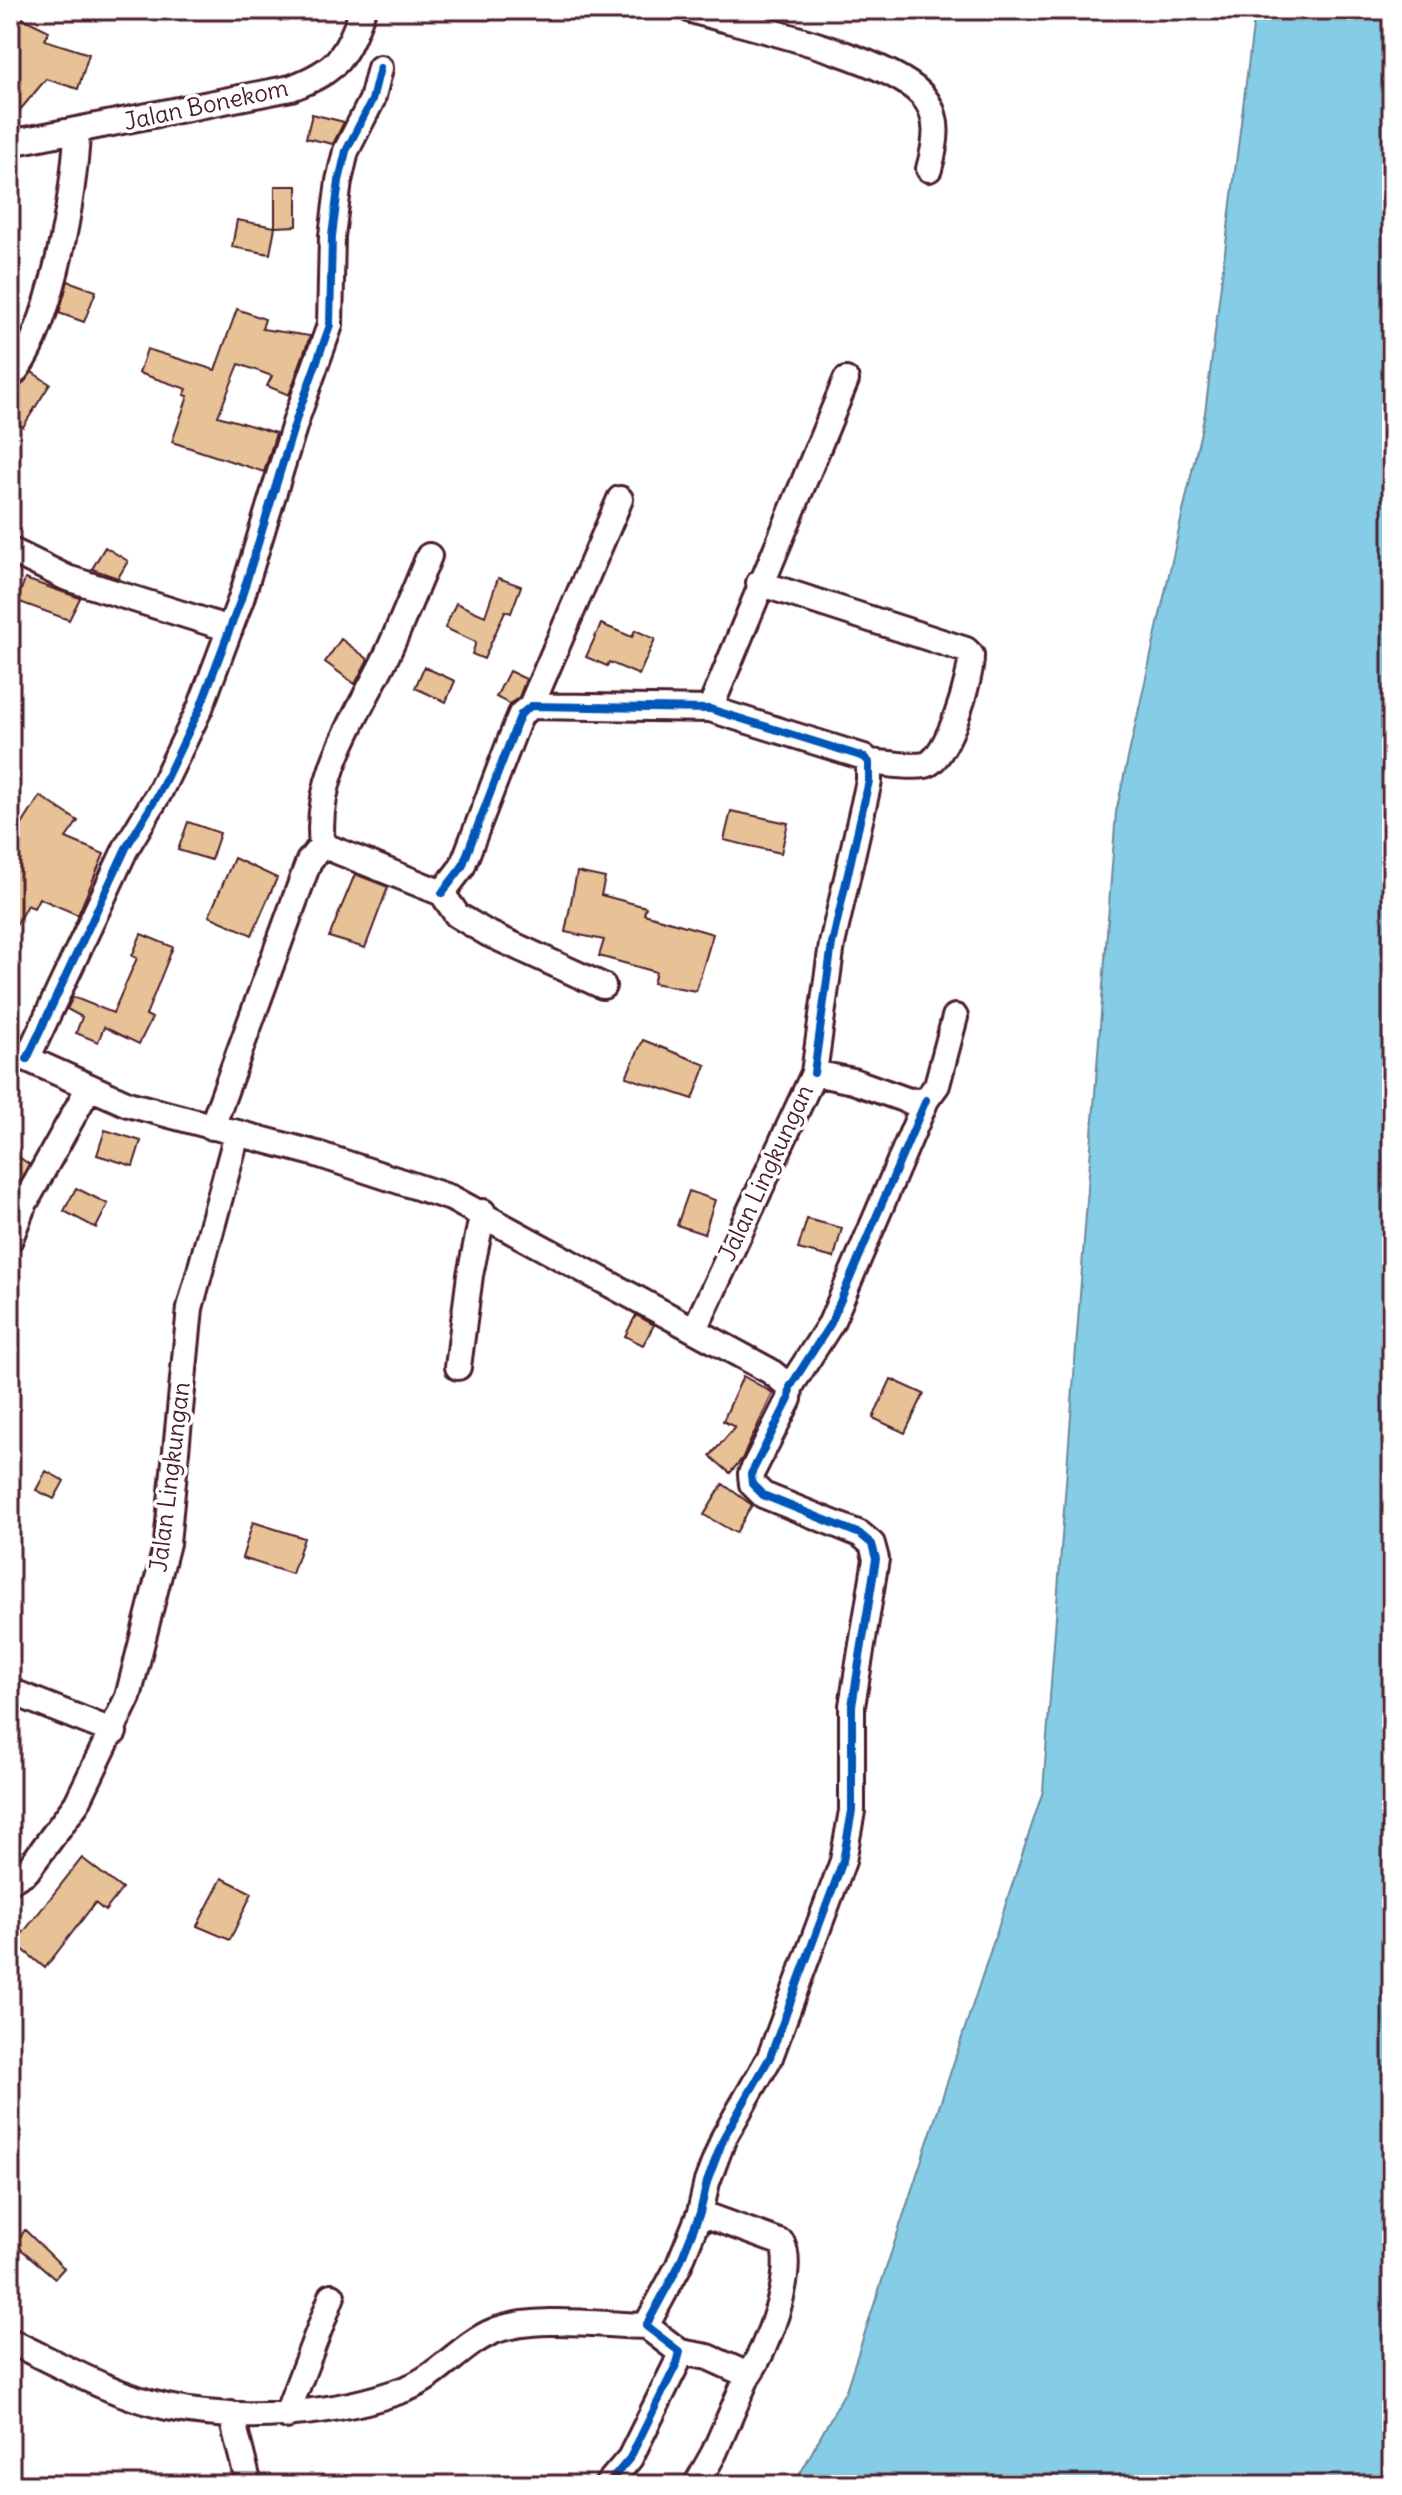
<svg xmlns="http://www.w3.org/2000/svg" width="1402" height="2495" viewBox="0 0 1402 2495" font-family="Delius,sans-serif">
	<rect width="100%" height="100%" fill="#fff"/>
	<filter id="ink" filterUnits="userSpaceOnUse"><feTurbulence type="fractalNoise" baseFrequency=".0125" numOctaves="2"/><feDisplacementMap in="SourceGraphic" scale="16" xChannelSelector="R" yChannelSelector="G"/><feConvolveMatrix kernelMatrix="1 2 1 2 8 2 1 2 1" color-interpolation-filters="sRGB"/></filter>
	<g filter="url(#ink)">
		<path fill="#85cde6" stroke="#6d879b" stroke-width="2" d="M1255,10h137v2475h-598l52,-95 197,-599 73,-979 89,-399z"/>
		<path fill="#e7c297" stroke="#4a1f2b" stroke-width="2" d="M10,12l39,19 -4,9 44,14 -11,35 -32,-10 -36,43z
			M312,114l32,8 -11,22 -27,-6z
			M275,186h22v40l-22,1z
			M237,220l38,7 -5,27 -38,-7z
			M68,281l28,10 -12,31 -25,-9z
			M237,309l28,10 -3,10 48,7 -21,59 -22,-9 5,-10 -33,-12 -21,52 58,17 -12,39 -92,-30 16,-46 -4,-1 3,-6 -48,-16 8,-24 68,21z
			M32,372l18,12 -27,43 -13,-8v-23z
			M105,547l23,14 -10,17 -26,-9z
			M498,578l23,8 -10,27 -6,-2 -21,48 -12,-5 4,-12 -31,-14 11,-25 29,13z
			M25,579l55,19 -11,22 -52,-19z
			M601,624l31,13 3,-7 20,9 -16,36 -30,-13 -2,4 -21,-9z
			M341,639l27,20 -13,25 -30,-22z
			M424,667l31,14 -9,21 -31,-14z
			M509,671l17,8 -7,18 -9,7 -14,-7z
			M40,796l38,25 -12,17 38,16 -26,61 -39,-17 -5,10 -7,-3 -17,31v-92z
			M731,811l57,12 -7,30 -57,-13z
			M188,822l32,11 -9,27 -33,-10z
			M234,858l43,20 -25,57 -43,-19z
			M577,872l28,6 -4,17 45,12 -2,7 69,20 -17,57 -43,-8 3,-11 -57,-16 5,-16 -39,-8z
			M355,874l33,13 -23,61 -36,-11z
			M141,934l32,13 -27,68 6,3 -13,26 -35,-17 -6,15 -22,-9 6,-16 -15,-8 6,-12 40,16 24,-55 -5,-2z
			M643,1040l63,25 -13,34 -67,-22z
			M105,1130l36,11 -8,25 -36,-11z
			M10,1151l19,13 -19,35z
			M76,1188l32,16 -12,24 -32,-17z
			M689,1191l26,9 -11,34 -27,-9z
			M807,1219l35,9 -8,30 -36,-9z
			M636,1315l18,10 -11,20 -18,-9z
			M743,1376l30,17 -31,66 -12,14 -20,-17 25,-29 -12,-6z
			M891,1379l33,15 -19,39 -32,-15z
			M46,1471l18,10 -10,18 -18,-9z
			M723,1484l29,21 -16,28 -32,-18z
			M253,1522l51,16 -12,36 -50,-16z
			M82,1858l40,31 -17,22 -10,-8 -50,65 -30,-25z
			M222,1878l30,15 -22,47 -33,-14z
			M25,2230l39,38 -9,10 -40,-34z"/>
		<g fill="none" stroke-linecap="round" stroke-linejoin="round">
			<defs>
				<path id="minor" d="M691,10c55,16 193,46 230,84 21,22 15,50 8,75
					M10,143l281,-55c48,-18 54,-31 72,-78
					M10,377c41,-42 65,-186 67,-245
					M10,550l57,28 163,51
					M759,583l207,67 5,5c1,21 -24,106 -46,110 -17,3 -39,-2 -56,-3
					M531,706l89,-207
					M710,709l136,-329
					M322,845l120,48 15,22 30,18 116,53
					M322,845c-8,-69 35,-129 64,-188 15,-33 29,-67 43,-101
					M442,893l20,-26 54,-141 5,-12 10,-8 179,3 154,48 5,5v19l-37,163 -18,129
					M10,1051l118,53 189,50 134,44 319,173 20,16
					M27,1059l99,-211 33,-55 41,-85 41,-109 56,-182 33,-92 2,-89 7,-55 7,-30 26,-51 8,-32
					M212,1127l97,-266 13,-16
					M10,1239l12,-31 66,-119
					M695,1329l119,-256 39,8 56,20 17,-1 11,-15 18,-68
					M458,1367l12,-92 13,-63
					M10,1691l104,41
					M10,1881l17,-10 50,-68 51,-106 39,-154 23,-235 47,-174
					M10,2341c50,24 104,55 157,66 74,16 170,8 241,-19 32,-13 54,-44 86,-57 40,-16 109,-6 152,-5
					M680,2352l28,5 40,18c19,-25 48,-104 34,-132l-82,-30
					M231,2414l18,71
					M286,2416l46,-120
					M607,2485l23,-27 47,-95 3,-11 -34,-26 32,-59 22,-54 7,-31 17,-45 46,-80 73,-196 9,-50v-105l24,-147 -4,-15 -12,-10 -97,-39 -11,-11 -1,-10 38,-75 1,-12 41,-64 95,-223
					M696,2485l18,-32 34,-78"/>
			</defs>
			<use href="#minor" stroke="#4a1f2b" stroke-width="30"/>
			<use href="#minor" stroke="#fff" stroke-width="24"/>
			<defs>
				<path id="cycleway" d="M442,893l20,-26 54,-141 5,-12 10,-8 179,3 154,48 5,5v19l-37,163 -18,129
					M27,1059l99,-211 33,-55 41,-85 41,-109 56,-182 33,-92 2,-89 7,-55 7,-30 26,-51 8,-32
					M607,2485l23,-27 47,-95 3,-11 -34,-26 32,-59 22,-54 7,-31 17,-45 46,-80 73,-196 9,-50v-105l24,-147 -4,-15 -12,-10 -97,-39 -11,-11 -1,-10 38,-75 1,-12 41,-64 95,-223"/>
			</defs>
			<use href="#cycleway" stroke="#fff" stroke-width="13"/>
			<use href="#cycleway" stroke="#0057b8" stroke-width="8"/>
		</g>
	</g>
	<g text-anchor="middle" stroke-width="7" stroke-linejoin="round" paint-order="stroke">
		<g font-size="24" fill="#4a1f2b" stroke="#fff">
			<text transform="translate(206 105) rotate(-12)" y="8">Jalan Bonekom</text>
			<text transform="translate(766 1173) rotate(-65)" y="8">Jalan Lingkungan</text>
			<text transform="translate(170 1477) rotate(-83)" y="8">Jalan Lingkungan</text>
		</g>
	</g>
	<rect width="1402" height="2495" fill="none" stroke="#fff" stroke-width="40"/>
	<rect x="20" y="20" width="1362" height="2455" fill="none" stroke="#4a1f2b" stroke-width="3" filter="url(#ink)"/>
</svg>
